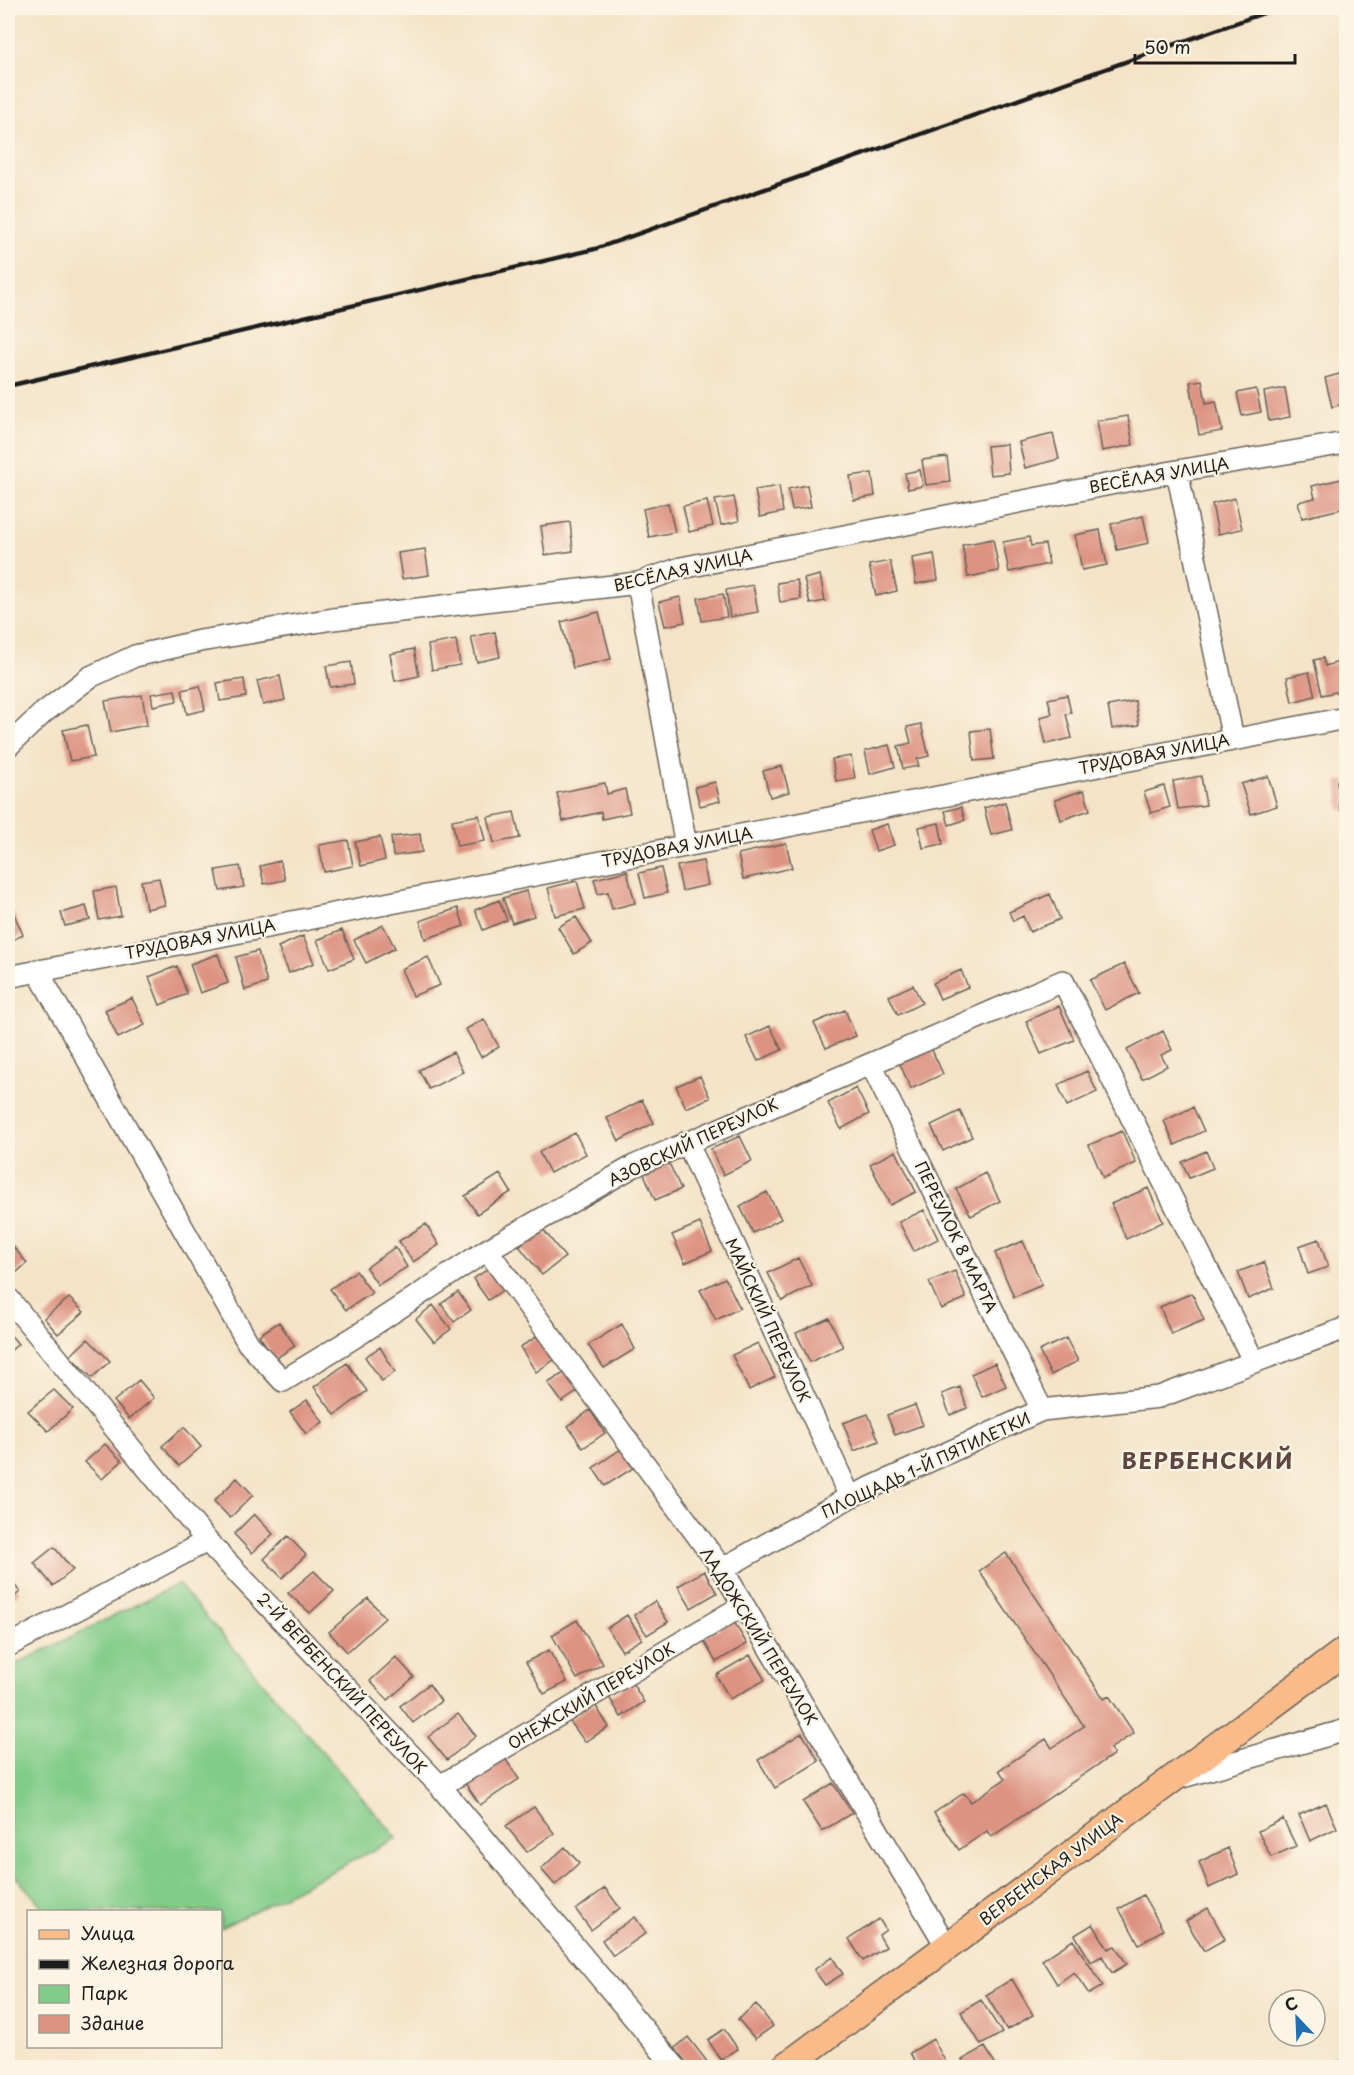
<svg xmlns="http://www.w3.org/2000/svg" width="1354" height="2075" viewBox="0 0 1354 2075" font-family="'Playpen Sans',sans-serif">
	<rect width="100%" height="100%" fill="#fcf5e5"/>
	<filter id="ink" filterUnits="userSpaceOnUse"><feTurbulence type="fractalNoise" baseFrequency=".0167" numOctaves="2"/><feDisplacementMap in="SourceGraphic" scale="12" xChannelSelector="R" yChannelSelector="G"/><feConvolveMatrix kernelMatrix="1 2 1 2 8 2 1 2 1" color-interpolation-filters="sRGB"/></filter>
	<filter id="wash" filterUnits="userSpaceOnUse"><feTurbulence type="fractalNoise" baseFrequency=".008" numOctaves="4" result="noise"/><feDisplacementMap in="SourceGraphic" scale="24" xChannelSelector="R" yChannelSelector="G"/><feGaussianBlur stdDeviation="1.35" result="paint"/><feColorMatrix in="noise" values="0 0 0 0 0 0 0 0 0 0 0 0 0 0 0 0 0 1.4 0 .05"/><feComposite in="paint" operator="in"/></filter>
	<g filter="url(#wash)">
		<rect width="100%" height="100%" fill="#f4e3c7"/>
		<path fill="#81cc89" stroke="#4e7452" stroke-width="1.5" d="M178,1584l219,254 -176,90 -1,-16 -174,-1 -38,-43v-200z
			M1346,2049v18h-27z"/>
		<g id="blocks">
			<path fill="#dd9382" d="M1346,372v31l-14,4 -7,-29z
				M1202,380l4,23 10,-2 6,30 -23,4 -9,-53z
				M1285,388l5,29 -21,4 -5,-29z
				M1256,389l5,23 -19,4 -5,-23z
				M1128,416l5,29 -31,6 -5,-30z
				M1053,434l6,25 -34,9 -6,-26z
				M1007,444l2,29 -19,2 -3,-29z
				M947,457l3,25 -24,3 -4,-25z
				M920,470l3,16 -15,3 -3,-16z
				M872,473l3,23 -21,4 -4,-24z
				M1341,479l5,29 -44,10 -4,-16 17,-4 -3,-12z
				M807,485l4,22 -19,3 -4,-21z
				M779,486l4,26 -23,5 -5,-27z
				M734,497l5,24 -18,4 -6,-25z
				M1235,498l7,31 -24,5 -6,-30z
				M707,501l6,25 -24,6 -6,-26z
				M668,503l7,29 -26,5 -6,-28z
				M1143,516l6,27 -32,7 -6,-26z
				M570,522l3,29 -28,4 -4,-29z
				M1100,530l7,35 -25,5 -7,-35z
				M1029,537l2,9 14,-2 4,20 -40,8 -6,-30z
				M993,539l6,32 -31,6 -6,-32z
				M425,549l4,26 -27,4 -4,-26z
				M934,554l4,26 -22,4 -4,-26z
				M890,561l7,30 -21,5 -7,-31z
				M820,575l5,26 -15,3 -6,-25z
				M797,580l4,19 -21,3 -3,-19z
				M753,585l5,27 -28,5 -4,-27z
				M723,594l4,23 -25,4 -4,-23z
				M680,597l5,25 -20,4 -6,-24z
				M599,612l12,47 -38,9 -12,-46z
				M495,632l5,25 -23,5 -6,-25z
				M456,640l4,25 -28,5 -4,-25z
				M414,649l5,27 -24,5 -5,-27z
				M1323,658l2,8 14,-4 6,28 -23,5 -8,-35z
				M351,662l3,22 -24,3 -4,-21z
				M1309,672l6,24 -23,6 -5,-25z
				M280,676l5,24 -22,5 -6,-24z
				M244,679l2,18 -26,4 -3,-18z
				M200,686l5,24 -18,4 -5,-24z
				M175,690l2,11 -24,5 -2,-12z
				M142,695l5,30 -36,7 -6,-31z
				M1067,695l4,18 -5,1 6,24 -26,6 -6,-27 12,-3 -4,-15z
				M1135,701l4,24 -27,4 -4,-23z
				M921,724l8,32 -12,3 2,7 -16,3 -5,-23 13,-3 -4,-16z
				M87,725l7,32 -24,4 -7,-31z
				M990,729l4,30 -20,2 -3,-30z
				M889,745l6,22 -25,7 -5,-23z
				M851,756l4,22 -19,3 -4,-22z
				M782,766l7,26 -19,5 -7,-26z
				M1201,776l5,29 -28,4 -5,-28z
				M1268,776l9,30 -26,8 -10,-30z
				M1346,780v30h-6l-3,-29z
				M715,782l5,19 -20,5 -5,-19z
				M605,783l2,11 18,-5 5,24 -28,6 -1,-7 -38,9 -6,-28z
				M1164,786l6,21 -19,6 -7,-21z
				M1084,790l6,20 -29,10 -6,-20z
				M1005,802l7,28 -21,5 -7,-27z
				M961,807l4,13 -16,5 -4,-14z
				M514,812l6,26 -26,5 -6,-26z
				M479,815l6,26 -28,5 -5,-26z
				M939,823l4,21 -20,4 -4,-21z
				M887,824l7,21 -18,6 -7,-21z
				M420,834l2,18 -29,4 -2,-19z
				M380,837l5,23 -24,6 -6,-24z
				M348,840l5,26 -29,6 -5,-27z
				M786,843l6,25 -49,11 -5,-25z
				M280,861l5,19 -21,4 -4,-18z
				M703,861l5,24 -26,6 -5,-25z
				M240,866l4,21 -24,4 -4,-21z
				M661,868l6,25 -22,5 -6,-25z
				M627,871l8,32 -23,6 -4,-17 -10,2 -4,-15z
				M159,878l6,27 -19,4 -5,-28z
				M577,881l8,28 -30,7 -7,-28z
				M116,887l5,29 -22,4 -5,-29z
				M526,891l8,25 -22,7 -9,-25z
				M1050,894l10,25 -30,13 -7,-16 -10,5 -4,-9z
				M499,900l8,20 -24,10 -8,-20z
				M86,906l4,14 -25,6 -4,-13z
				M458,908l6,18 -39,13 -5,-18z
				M12,909l11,26 -15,7v-30z
				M576,917l16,26 -18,11 -16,-27z
				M383,925l12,23 -29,15 -12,-23z
				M342,930l12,29 -25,10 -12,-29z
				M303,936l11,27 -25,10 -11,-26z
				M258,951l9,32 -22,7 -9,-33z
				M218,954l10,29 -28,10 -10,-29z
				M428,957l12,28 -27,11 -12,-27z
				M1124,964l15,29 -34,17 -15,-30z
				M177,966l10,28 -27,11 -11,-28z
				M961,970l7,17 -28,12 -7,-16z
				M913,985l9,18 -24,12 -9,-19z
				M132,998l13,27 -27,13 -13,-28z
				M1059,1006l15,34 -33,14 -15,-33z
				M845,1010l11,26 -30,12 -12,-25z
				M484,1019l15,28 -18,10 -15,-28z
				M770,1026l12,24 -24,11 -12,-24z
				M1163,1031l9,19 -11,5 6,11 -25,13 -15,-29z
				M931,1048l12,26 -32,15 -12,-27z
				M453,1052l10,20 -34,17 -10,-19z
				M1087,1071l10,21 -30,14 -9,-21z
				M700,1076l10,22 -24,10 -10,-22z
				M856,1088l13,26 -28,15 -13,-26z
				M642,1100l12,23 -35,18 -12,-23z
				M1193,1107l11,24 -29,14 -11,-24z
				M960,1111l12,26 -29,14 -12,-26z
				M1122,1131l14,32 -33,15 -14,-33z
				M575,1133l11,21 -36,19 -11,-21z
				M740,1136l12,25 -29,14 -12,-26z
				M896,1151l20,41 -26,13 -20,-41z
				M1206,1151l7,17 -24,10 -7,-16z
				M669,1163l12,26 -26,11 -11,-26z
				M985,1173l15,28 -29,15 -15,-27z
				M500,1174l11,18 -34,22 -12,-18z
				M1148,1188l15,34 -37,17 -15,-35z
				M767,1192l14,27 -28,14 -13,-27z
				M924,1210l14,29 -24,12 -15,-29z
				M700,1223l12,28 -27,12 -13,-28z
				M426,1224l13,21 -26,17 -14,-21z
				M542,1228l23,29 -23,18 -23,-29z
				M1319,1239l9,28 -20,7 -9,-28z
				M1023,1241l19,44 -28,12 -19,-44z
				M9,1242l18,21 -19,17v-36z
				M395,1247l12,20 -29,18 -12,-17z
				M798,1258l14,28 -30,15 -14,-28z
				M1264,1262l10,26 -26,11 -10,-27z
				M491,1267l15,21 -18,12 -15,-21z
				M356,1271l16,22 -26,17 -16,-21z
				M955,1271l11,27 -25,11 -12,-27z
				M725,1278l15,30 -24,12 -16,-30z
				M458,1292l13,18 -17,12 -13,-18z
				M1192,1293l12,27 -33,14 -11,-27z
				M69,1298l15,14 -26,22 -14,-16z
				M433,1305l18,24 -17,13 -18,-23z
				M829,1318l14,29 -33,15 -14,-29z
				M279,1322l16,24 -20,13 -16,-24z
				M622,1324l13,25 -31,19 -16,-23z
				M8,1332l10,12 -10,9z
				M541,1334l16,24 -21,14 -16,-25z
				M1066,1338l12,23 -27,14 -12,-24z
				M88,1339l22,22 -18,17 -22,-22z
				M758,1343l17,34 -26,13 -17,-35z
				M380,1347l15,25 -13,9 -17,-24z
				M347,1363l20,28 -32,24 -21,-28z
				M995,1363l11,23 -24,11 -11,-23z
				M567,1371l13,19 -18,12 -14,-19z
				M139,1380l15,18 -25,21 -15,-18z
				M960,1387l7,21 -17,7 -8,-21z
				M54,1390l19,19 -25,22 -20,-20z
				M307,1400l16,22 -17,12 -16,-22z
				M915,1405l8,20 -28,10 -8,-20z
				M590,1410l15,23 -22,15 -15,-22z
				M868,1414l11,27 -25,10 -11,-28z
				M184,1427l17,20 -22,19 -17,-20z
				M105,1444l17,17 -20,18 -17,-17z
				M621,1449l12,19 -28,18 -12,-18z
				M237,1478l16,17 -23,23 -16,-17z
				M254,1514l19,20 -21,19 -18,-19z
				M288,1536l18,19 -24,23 -18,-19z
				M54,1547l19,23 -20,16 -19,-23z
				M1006,1553l98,146 5,-3 25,37 -24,16 4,5 -123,83 -4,-6 -28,19 -25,-37 30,-20 7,9 34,-23 -6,-9 47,-31 6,9 32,-22 -105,-155z
				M314,1571l20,20 -24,22 -22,-20z
				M704,1571l13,22 -26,15 -13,-22z
				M8,1577l12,15 -12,10z
				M368,1598l17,20 -38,34 -18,-20z
				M655,1601l13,21 -21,13 -13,-20z
				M627,1615l15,24 -20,12 -15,-23z
				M577,1620l26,44 -26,15 -25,-44z
				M733,1620l14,24 -31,18 -14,-24z
				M549,1650l18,32 -23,12 -18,-32z
				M750,1655l15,25 -35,19 -14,-24z
				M396,1657l18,20 -26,23 -18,-19z
				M632,1683l12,19 -23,15 -12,-20z
				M429,1684l12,17 -28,22 -13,-17z
				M594,1703l15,24 -24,15 -16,-22z
				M458,1714l18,22 -29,24 -19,-23z
				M802,1733l17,28 -44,27 -17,-28z
				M504,1757l15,22 -39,26 -15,-22z
				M833,1783l19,30 -30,18 -19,-29z
				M1326,1803l11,25 -27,13 -11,-26z
				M534,1807l20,26 -27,19 -21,-26z
				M1283,1819l13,27 -25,11 -13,-26z
				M565,1847l14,16 -24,22 -14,-16z
				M1228,1848l10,26 -29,14 -10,-26z
				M605,1888l15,20 -29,22 -15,-20z
				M1143,1895l20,35 -24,14 -20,-35z
				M1208,1908l17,31 -21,12 -18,-30z
				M635,1917l11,16 -33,23 -11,-16z
				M879,1919l7,11 -7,5 7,12 -23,14 -14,-22z
				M1093,1924l15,25 7,-3 12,18 -15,9 -10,-17 -11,6 -16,-27z
				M1073,1940l30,46 -14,8 -15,-22 -17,12 -15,-24z
				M832,1957l11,17 -18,11 -11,-15z
				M1012,1979l21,36 -26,15 -21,-35z
				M981,2000l21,33 -21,12 -20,-33z
				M756,2004l17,22 -18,13 -17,-20z
				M724,2029l14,20 -17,11 -13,-20z
				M688,2037l24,31h-22l-15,-20z
				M933,2039l16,29h-30l-9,-15z
				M985,2047l13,21h-32l-4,-8z"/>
		</g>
	</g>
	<g filter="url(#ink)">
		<use href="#blocks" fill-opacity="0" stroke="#686258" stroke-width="1.5"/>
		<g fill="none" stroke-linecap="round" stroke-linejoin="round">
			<defs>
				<path id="minor" d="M1177,471l56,268
					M638,583l48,263
					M8,746l35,-33 47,-36 45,-21 65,-15 133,-22 305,-36 43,-15 496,-97 169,-28
					M37,970l211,373 35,38 75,-46 129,-85 147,-84 429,-185 191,381
					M8,977l1338,-259
					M871,1064l171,346
					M687,1142l163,355
					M487,1250l235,319 225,378
					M8,1298l199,243 233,245 236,282
					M722,1569l128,-72 192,-87 117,-13 187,-69
					M8,1646l199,-105
					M1179,1778l167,-48
					M440,1786l302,-180"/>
				<path id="major" d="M784,2068l562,-418"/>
			</defs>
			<use href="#minor" stroke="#686258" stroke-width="24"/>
			<use href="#major" stroke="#686258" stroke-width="30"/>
			<use href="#minor" stroke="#fff" stroke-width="21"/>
			<use href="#major" stroke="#fabb8b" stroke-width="27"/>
			<path stroke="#1c1c1c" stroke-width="4.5" d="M8,386l587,-137 683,-241"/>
		</g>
	</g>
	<g text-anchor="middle" stroke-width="4.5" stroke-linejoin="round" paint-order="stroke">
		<g font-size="16" fill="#1c1c1c" stroke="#fcf5e5">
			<text transform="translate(1159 475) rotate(-10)" y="6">ВЕСЁЛАЯ УЛИЦА</text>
			<text transform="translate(683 570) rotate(-13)" y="6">ВЕСЁЛАЯ УЛИЦА</text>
			<text transform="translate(1154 754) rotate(-11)" y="6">ТРУДОВАЯ УЛИЦА</text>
			<text transform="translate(677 847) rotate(-11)" y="6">ТРУДОВАЯ УЛИЦА</text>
			<text transform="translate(200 939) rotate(-11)" y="6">ТРУДОВАЯ УЛИЦА</text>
			<text transform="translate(693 1142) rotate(-25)" y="6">АЗОВСКИЙ ПЕРЕУЛОК</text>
			<text transform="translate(956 1237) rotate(64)" y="6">ПЕРЕУЛОК 8 МАРТА</text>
			<text transform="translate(768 1320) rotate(65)" y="6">МАЙСКИЙ ПЕРЕУЛОК</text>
			<text transform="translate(926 1465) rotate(-25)" y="6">ПЛОЩАДЬ 1-Й ПЯТИЛЕТКИ</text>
			<text transform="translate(759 1636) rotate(58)" y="6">ЛАДОЖСКИЙ ПЕРЕУЛОК</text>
			<text transform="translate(342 1683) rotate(47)" y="6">2-Й ВЕРБЕНСКИЙ ПЕРЕУЛОК</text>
			<text transform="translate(591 1696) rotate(-31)" y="6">ОНЕЖСКИЙ ПЕРЕУЛОК</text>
			<text transform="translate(1051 1869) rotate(-37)" y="6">ВЕРБЕНСКАЯ УЛИЦА</text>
		</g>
		<g font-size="22" font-weight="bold" letter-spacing="1.5" fill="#604640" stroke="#fcf5e5">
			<text x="1208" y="1469">ВЕРБЕНСКИЙ</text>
		</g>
	</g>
	<rect width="1354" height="2075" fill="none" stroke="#fcf5e5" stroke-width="30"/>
	<rect x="27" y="1910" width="195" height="138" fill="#fcf5e5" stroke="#a29e95" stroke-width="1.5"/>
	<rect x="39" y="1930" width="30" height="9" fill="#fabb8b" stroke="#a29e95" stroke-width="1.5"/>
	<text x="81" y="1940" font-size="18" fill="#1c1c1c">Улица</text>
	<rect x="39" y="1960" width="30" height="9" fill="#1c1c1c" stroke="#a29e95" stroke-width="1.5"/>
	<text x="81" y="1970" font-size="18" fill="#1c1c1c">Железная дорога</text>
	<rect x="39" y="1985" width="30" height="18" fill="#81cc89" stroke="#a29e95" stroke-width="1.5"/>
	<text x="81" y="2000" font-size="18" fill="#1c1c1c">Парк</text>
	<rect x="39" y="2015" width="30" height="18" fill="#dd9382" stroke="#a29e95" stroke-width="1.5"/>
	<text x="81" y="2030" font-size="18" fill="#1c1c1c">Здание</text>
	<g transform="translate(1297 2018) rotate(337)"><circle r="28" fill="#fcf5e5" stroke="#a29e95" stroke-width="1.5"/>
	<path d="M0-4.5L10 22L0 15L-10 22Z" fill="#1f6fb2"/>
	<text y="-9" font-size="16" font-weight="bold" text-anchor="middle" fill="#1c1c1c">С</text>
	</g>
	<path d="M1135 54v9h160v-9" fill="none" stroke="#1c1c1c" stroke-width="3"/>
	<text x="1144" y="54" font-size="18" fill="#1c1c1c" stroke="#fcf5e5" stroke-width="4.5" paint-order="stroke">50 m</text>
</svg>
